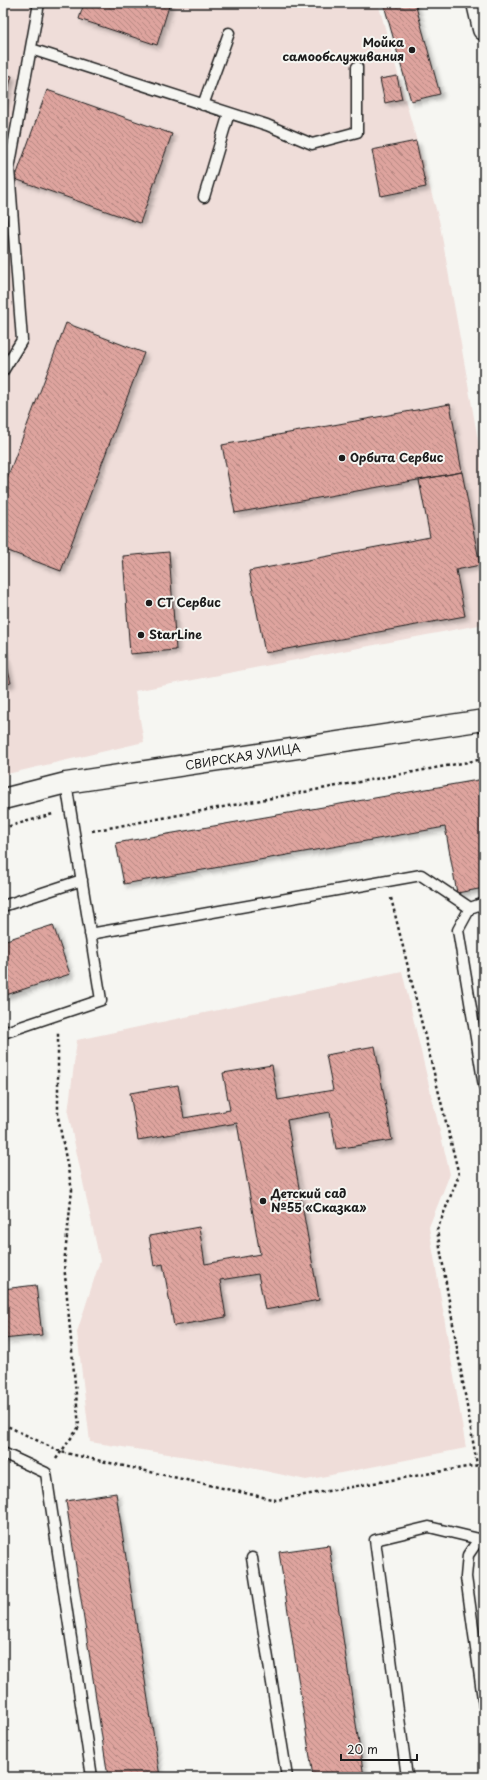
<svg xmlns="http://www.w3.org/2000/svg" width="487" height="1780" viewBox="0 0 487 1780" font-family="'Playpen Sans',sans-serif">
	<defs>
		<pattern id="building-back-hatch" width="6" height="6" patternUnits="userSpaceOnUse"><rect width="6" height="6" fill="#dea49e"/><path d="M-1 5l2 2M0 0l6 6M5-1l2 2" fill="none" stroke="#b38580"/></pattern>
		<filter id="shadow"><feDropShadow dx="3.5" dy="3.5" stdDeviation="2" flood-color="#0004"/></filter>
	</defs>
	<rect width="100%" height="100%" fill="#f6f6f2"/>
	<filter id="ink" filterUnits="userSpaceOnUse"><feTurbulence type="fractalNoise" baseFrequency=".025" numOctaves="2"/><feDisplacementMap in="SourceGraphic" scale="8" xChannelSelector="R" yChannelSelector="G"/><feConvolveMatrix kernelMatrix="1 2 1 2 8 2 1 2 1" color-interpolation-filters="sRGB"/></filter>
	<g filter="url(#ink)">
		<path fill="#efddd9" d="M3,3h375l61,217 45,254v150l-349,67 9,51 -141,33z
			M402,971l48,203 -21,53 37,221 -160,32 -73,-16 -143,-22 -13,-110 23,-71 -32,-148 9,-73z"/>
		<path fill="url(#building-back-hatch)" stroke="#1c1c1c" filter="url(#shadow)" d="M84,3h86l-13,42 -78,-26z
			M391,3h24l25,91 -29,7 -27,-96z
			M3,74l9,2 -9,31z
			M397,76l5,23 -17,4 -5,-24z
			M47,90l125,44 -32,89 -125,-44z
			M416,141l10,46 -45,9 -9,-46z
			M66,323l78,30 -83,218 -58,-22v-60z
			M450,404l12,68 -227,41 -13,-68z
			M462,472l18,93 -24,5 9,46 -200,37 -16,-82 181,-34 -11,-57z
			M169,552l7,98 -46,4 -7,-98z
			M3,649l8,34 -8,2z
			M484,779v109l-27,5 -12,-66 -321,57 -8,-41z
			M53,925l17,49 -67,22v-55z
			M375,1046l17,94 -56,9 -6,-37 -43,8 32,180 -54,10 -7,-36 -38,6 6,37 -52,9 -11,-62 -9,2 -5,-30 50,-9 6,37 55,-10 -23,-131 -99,17 -8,-47 48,-8 6,33 46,-8 -7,-37 49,-8 6,35 55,-10 -7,-35z
			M36,1285l6,50 -39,4v-50z
			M116,1493l44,284h-52l-42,-276z
			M329,1545l35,232h-51l-34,-225z"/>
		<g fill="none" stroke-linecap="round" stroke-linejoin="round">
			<defs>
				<path id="service" d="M31,49l236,76 45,19 45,-12v-65
					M203,105l26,-72
					M204,197l25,-84
					M3,371l19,-31 -13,-171 30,-166
					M484,903l-14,5 -12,22 26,156
					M3,906l79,-26
					M90,934l331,-59 49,33
					M3,1033l98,-33 -35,-217
					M3,1453l43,20 46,304
					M484,1538l-5,1 -11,16 -2,22 18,129
					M252,1558l35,219
					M407,1777l-32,-237 54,-13 50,12"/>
				<path id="minor" d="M3,799l63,-16 418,-63"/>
				<path id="secondary" d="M478,3l6,26"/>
			</defs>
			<use href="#service" stroke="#1c1c1c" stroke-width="13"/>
			<use href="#minor" stroke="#1c1c1c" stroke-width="23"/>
			<use href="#secondary" stroke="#1c1c1c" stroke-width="25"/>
			<path stroke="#1c1c1c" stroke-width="2.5" stroke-dasharray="3 3" stroke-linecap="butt" d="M3,828l50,-14
				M92,831l392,-72
				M391,898l68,277 -22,55 40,235
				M3,1424l58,28 215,48 208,-36
				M56,1459l23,-32 -15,-163 8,-74 -14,-73v-84"/>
			<use href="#service" stroke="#f6f6f2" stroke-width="10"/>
			<use href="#minor" stroke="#f6f6f2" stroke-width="20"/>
			<use href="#secondary" stroke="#f6f6f2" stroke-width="22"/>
		</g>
	</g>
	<g fill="#1c1c1c" stroke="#f6f6f2" stroke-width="1.5">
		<circle cx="412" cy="50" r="4"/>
		<circle cx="342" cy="458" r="4"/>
		<circle cx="149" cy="603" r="4"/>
		<circle cx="141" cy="635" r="4"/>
		<circle cx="263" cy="1201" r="4"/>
	</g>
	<g text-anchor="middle" stroke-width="4" stroke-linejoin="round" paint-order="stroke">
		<g font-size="12" font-weight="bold" fill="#1c1c1c" stroke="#f6f6f2" text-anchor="start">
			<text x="404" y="47" text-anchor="end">Мойка<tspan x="404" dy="14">самообслуживания</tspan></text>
			<text x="350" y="462">Орбита Сервис</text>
			<text x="157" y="607">СТ Сервис</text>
			<text x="149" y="639">StarLine</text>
			<text x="271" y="1198">Детский сад<tspan x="271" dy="14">№55 «Сказка»</tspan></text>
		</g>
		<g font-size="12" fill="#1c1c1c" stroke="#f6f6f2">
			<text transform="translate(243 757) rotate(-9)" y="4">СВИРСКАЯ УЛИЦА</text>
		</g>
	</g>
	<rect width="487" height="1780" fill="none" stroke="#f6f6f2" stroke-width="16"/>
	<rect x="8" y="8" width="471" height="1764" fill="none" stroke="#1c1c1c" stroke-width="1.5" filter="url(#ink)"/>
	<path d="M341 1754v6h76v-6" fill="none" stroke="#1c1c1c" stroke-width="2"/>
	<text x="347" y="1754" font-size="12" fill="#1c1c1c" stroke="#f6f6f2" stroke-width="3" paint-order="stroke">20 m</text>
</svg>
